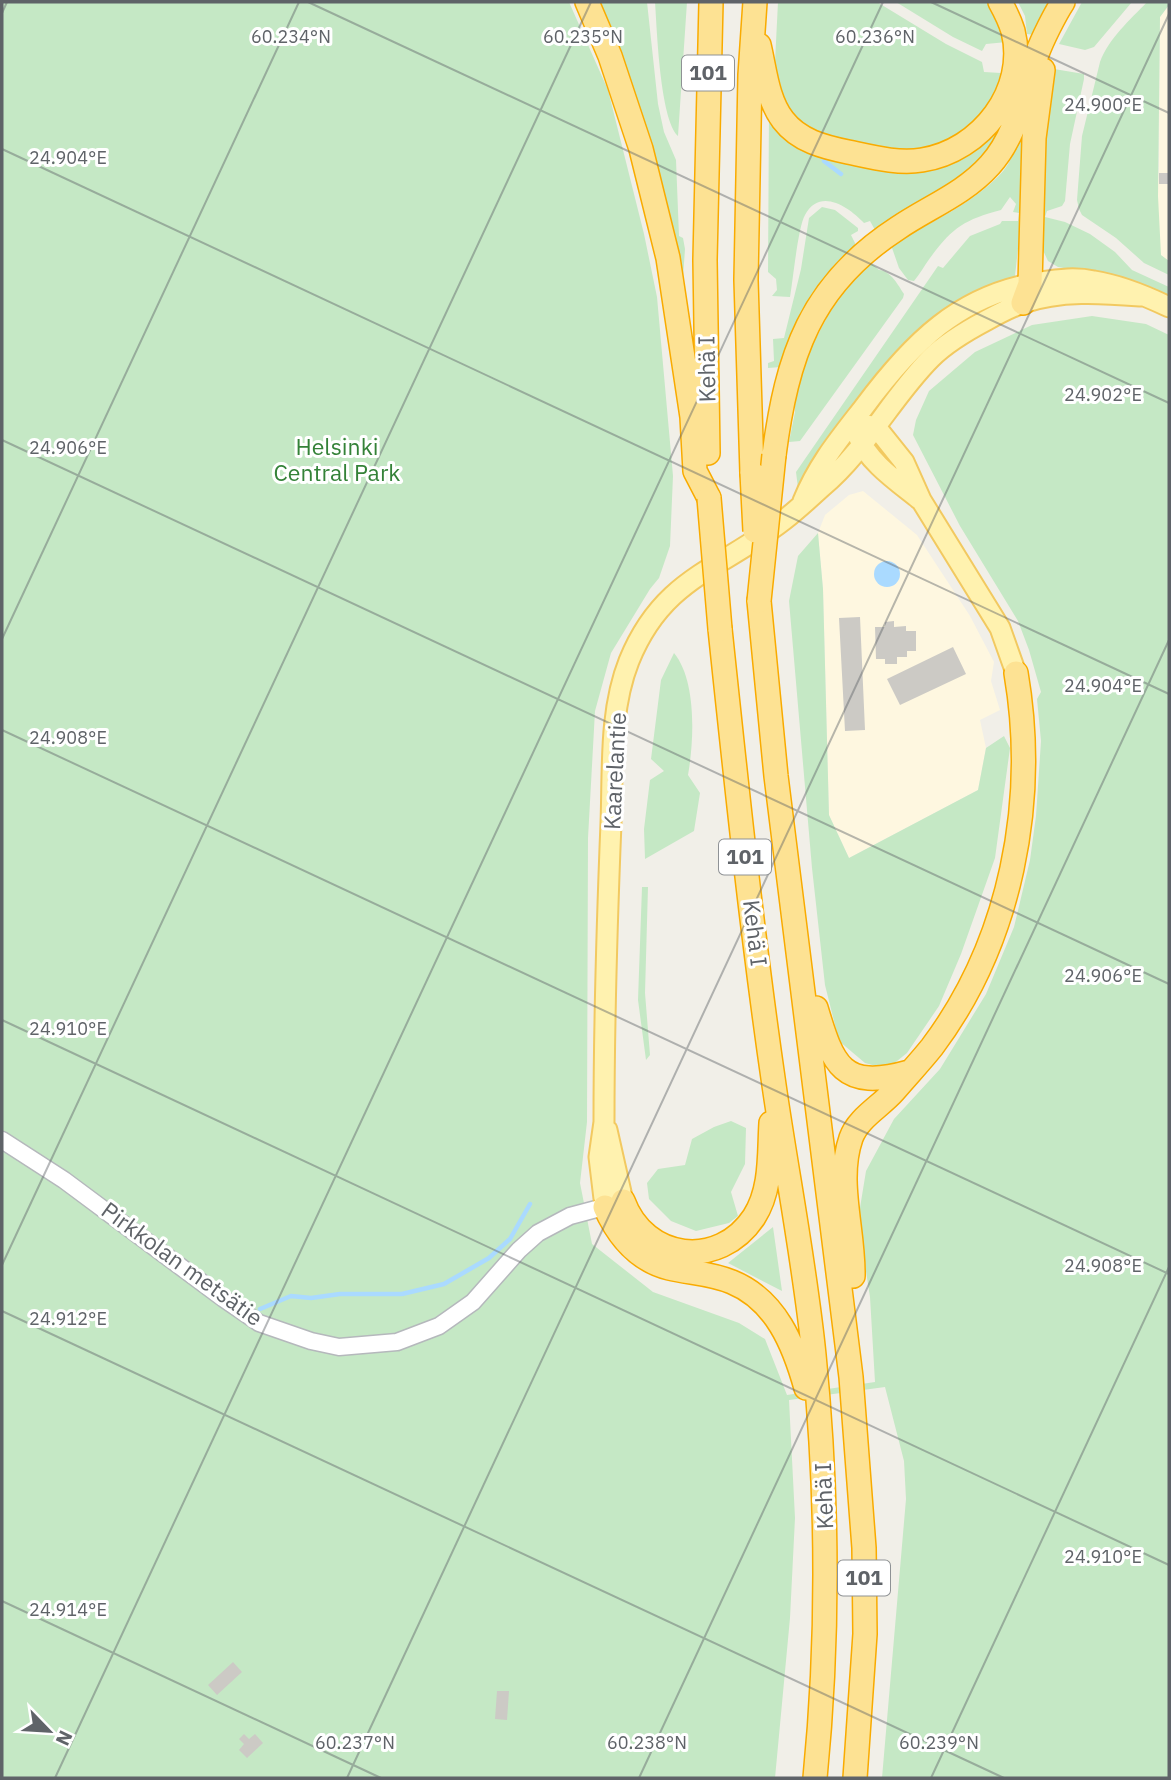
<svg xmlns="http://www.w3.org/2000/svg" width="1171" height="1780" viewBox="0 0 1171 1780" font-family="'IBM Plex Sans',sans-serif">
	<rect width="100%" height="100%" fill="#f1efe8"/>
	<path fill="#fef7e0" d="M1169,5v266l-15,-8 5,-97 1,-149z
		M863,491l54,44 53,81 24,46 -3,19 9,29 -20,10 6,28 -8,42 -129,68 -20,-43 -6,-226 -5,-56 7,-18 24,-20z"/>
	<path fill="#c5e8c5" d="M2,2h567l39,88 36,144 13,63 16,179 -3,70 -11,32 -9,11 -39,64 -16,58 -7,127 -1,284 -7,61 12,61 61,48 86,31 26,16 22,56 88,-13 -5,-85 -12,-77 8,-49 28,-52 46,-50 46,-75 28,-67 16,-67 6,-44 5,-75 -4,-42 4,-7 -12,-42 -11,-29 -58,-95 -47,-91 3,-15 13,-29 46,-39 57,-27 60,-9 54,8 23,11v1443h-287l24,-279 -2,-38 -19,-74 -96,13 6,118 -5,100 -15,160h-773z
		M596,2h51l11,102 6,28 12,28 3,76 4,2 2,11 -2,28z
		M655,2h32l-9,134c-18,-17 -21,-106 -23,-134z
		M778,2h99l69,42 36,18 2,10 17,1 2,5 -21,40 -40,28 -29,7 -80,-13 -38,-19 -16,-29 -4,-30z
		M896,2h96l15,40 -21,2 -4,7 -29,-14z
		M1018,2h32l-16,33 -7,-1 -2,-18z
		M1082,2h50l-38,45 -9,3 -26,-6z
		M1147,2h22v3l-9,12 -2,179 3,59 8,6v14l-25,-12 -28,-25 -34,-23 -3,-6 -2,-9 5,-64 18,-74c9,-24 30,-42 47,-60z
		M1054,69l30,5v5l-14,65 -5,57 -3,5 -15,5 -2,6 20,5 25,12 25,18 17,18 37,17v9l-44,-17 -67,-12 -10,-6 -8,-17 1,-79z
		M769,111l127,57 100,-44 9,4 -35,43 -95,59 -5,-9 -6,2c-15,-16 -44,-36 -59,-8 -7,12 -12,65 -15,82l-18,-1 5,-6 -1,-11 -8,-7z
		M1024,125l-1,78 -8,73c-17,10 -37,12 -54,23 -72,44 -115,122 -163,189l-2,-16 142,-206 5,2 27,-32 30,-12 2,-3h16l1,-8 -6,-1 3,-8 -6,-7 -9,13c-37,10 -48,17 -71,48 -6,8 -10,16 -16,23l-6,-1 -9,-12 -8,-23c36,-21 86,-43 113,-75 10,-13 14,-30 20,-45z
		M822,207l13,3 23,18v3l-7,4 5,10c-40,31 -59,76 -75,122l-13,1v-5l6,-2 -1,-22 11,-1 17,-69 8,-51z
		M870,262l9,8c12,1 19,15 25,24l-1,4 -103,143 -11,1 6,-30v-16l7,-28 8,-18 30,-58z
		M818,533l5,56 6,226 20,43 129,-68 8,-42 18,-12 6,12 -15,110 -34,96 -22,52 -32,47 -20,16 -22,-6 -26,-22 -14,-56 -13,-117 -23,-267 9,-45z
		M674,653c23,28 20,88 14,122l12,18 -6,38 -49,28 -1,-30 6,-49 14,-9 -13,-12 10,-79z
		M642,887h6l-3,106 5,62 -4,5 -8,-60z
		M731,1121l15,7 -1,36 -14,28 7,24 -9,7 -33,8 -25,-10 -22,-22 -2,-16 11,-14 27,-4 7,-26 22,-12z
		M773,1227l9,64 -54,-28z"/>
	<path fill="#aadaff" d="M874 574a13 13 0 1 1 26 0a13 13 0 1 1-26 0Z"/>
	<g fill="none" stroke-linecap="round" stroke-linejoin="round">
		<path stroke="#aadaff" stroke-width="4.5" d="M824,161l17,13
			M260,1309l31,-13 20,2 29,-4h62l42,-10 45,-26 21,-19 20,-35"/>
	</g>
	<path fill="#cccac5" d="M1159,173h10v11h-10z
		M860,617l5,113 -20,1 -6,-113z
		M894,621v6l12,-1v5h10v20h-9v6h-10v7h-12v-5h-9l-1,-32h10v-5z
		M953,647l13,27 -66,31 -13,-26z
		M233,1662l9,10 -25,23 -9,-10z
		M497,1691h12l-2,29 -12,-1z
		M244,1734l5,5 6,-5 8,9 -16,15 -8,-8 5,-6 -5,-5z"/>
	<g fill="none" stroke-linecap="round" stroke-linejoin="round">
		<defs>
			<path id="minor" d="M2,1140l62,40 160,119 35,24 52,18 28,6 58,-5 42,-16 34,-24 46,-52 19,-17 32,-17 45,-12"/>
			<path id="major" d="M867,425l9,2 28,35 17,38 79,128 16,45
				M858,436c10,26 40,46 61,63
				M803,501c15,-37 37,-63 61,-94 47,-63 95,-113 177,-125 18,-3 35,-5 53,-1 26,4 52,15 75,26
				M607,1130l16,71
				M605,1207l-6,-50 5,-35c0,-100 3,-200 7,-299 2,-53 -2,-112 18,-162 34,-84 91,-91 155,-141 13,-10 26,-22 38,-33 44,-37 69,-89 109,-129 16,-16 37,-28 56,-38 11,-6 24,-13 36,-17 37,-13 79,-10 117,-7"/>
			<path id="highway" d="M587,2l23,54 31,93 27,109 24,159 3,54 14,27
				M759,45c6,25 8,54 24,75 16,21 41,27 65,32 24,5 50,12 74,8 59,-9 106,-70 91,-129 -3,-10 -8,-20 -13,-29
				M1023,303l7,-19 4,-146 9,-68
				M708,453l-3,-193 6,-258
				M774,455c13,-99 36,-170 124,-227 31,-21 66,-34 92,-63 28,-31 33,-73 47,-111 5,-14 18,-40 26,-52
				M752,473l-6,-193 4,-205 5,-73
				M759,601l17,175 75,601 13,171 1,86 -10,144
				M720,629c16,152 32,305 54,456 13,90 31,180 40,270 14,141 15,282 1,423
				M816,1008c17,57 26,83 93,64
				M623,1201c22,60 96,69 131,16 18,-28 15,-63 17,-94
				M605,1207c13,29 32,53 64,61 21,5 42,5 63,14 44,18 62,63 74,106
				M853,1276c1,-45 -17,-95 -2,-138 7,-20 29,-31 43,-47 12,-14 26,-29 38,-44 79,-105 106,-245 84,-374"/>
		</defs>
		<use href="#minor" stroke="#b5b8bc" stroke-width="19"/>
		<use href="#major" stroke="#f2c960" stroke-width="23"/>
		<use href="#highway" stroke="#f9ab00" stroke-width="26"/>
		<use href="#minor" stroke="#fff" stroke-width="16"/>
		<use href="#major" stroke="#fff2af" stroke-width="19"/>
		<use href="#highway" stroke="#fde293" stroke-width="23"/>
		<defs>
			<path id="highway-bridge" d="M752,473l3,58
				M709,498l11,131
				M759,601l15,-146"/>
		</defs>
		<use href="#highway-bridge" stroke="#f9ab00" stroke-width="26" stroke-linecap="butt"/>
		<use href="#highway-bridge" stroke="#fde293" stroke-width="23"/>
	</g>
	<path fill="none" stroke="#5f6368" stroke-width="2" stroke-opacity="0.45" d="M308,2l861,401M931,2l238,111M2,13l5,-11M2,149l1167,545M2,440l1167,544M2,639l297,-637M2,730l1167,544M2,1020l1167,545M2,1265l589,-1263M2,1311l1002,467M2,1601l379,177M55,1778l828,-1776M347,1778l822,-1764M639,1778l530,-1138M931,1778l238,-511"/>
	<g text-anchor="middle" stroke-width="6" stroke-linejoin="round" paint-order="stroke">
		<g fill="#fff" stroke="#8f9295" stroke-width="2">
			<rect x="682" y="55.5" width="52" height="35" rx="5"/>
			<rect x="719" y="839.5" width="52" height="35" rx="5"/>
			<rect x="838" y="1560.5" width="52" height="35" rx="5"/>
		</g>
		<g font-size="21" font-weight="bold" fill="#5f6368">
			<text x="708" y="80">101</text>
			<text x="745" y="864">101</text>
			<text x="864" y="1585">101</text>
		</g>
		<g font-size="23" fill="#5f6368" stroke="#fff">
			<text transform="translate(707 369) rotate(-91)" y="8">Kehä I</text>
			<text transform="translate(615 771) rotate(-87)" y="8">Kaarelantie</text>
			<text transform="translate(755 933) rotate(83)" y="8">Kehä I</text>
			<text transform="translate(182 1264) rotate(36)" y="8">Pirkkolan metsätie</text>
			<text transform="translate(824 1496) rotate(-92)" y="8">Kehä I</text>
		</g>
		<g font-size="23" fill="#348238" stroke="#fff">
			<text x="337" y="455">Helsinki<tspan x="337" dy="26">Central Park</tspan></text>
		</g>
	</g>
	<g font-size="18" text-anchor="middle" fill="#5f6368" stroke="#fff" stroke-width="6" stroke-linejoin="round" paint-order="stroke">
		<text x="291" y="43">60.234°N</text>
		<text x="583" y="43">60.235°N</text>
		<text x="875" y="43">60.236°N</text>
		<text x="1103" y="111">24.900°E</text>
		<text x="68" y="164">24.904°E</text>
		<text x="1103" y="401">24.902°E</text>
		<text x="68" y="454">24.906°E</text>
		<text x="1103" y="692">24.904°E</text>
		<text x="68" y="744">24.908°E</text>
		<text x="1103" y="982">24.906°E</text>
		<text x="68" y="1035">24.910°E</text>
		<text x="1103" y="1272">24.908°E</text>
		<text x="68" y="1325">24.912°E</text>
		<text x="1103" y="1563">24.910°E</text>
		<text x="68" y="1616">24.914°E</text>
		<text x="355" y="1749">60.237°N</text>
		<text x="647" y="1749">60.238°N</text>
		<text x="939" y="1749">60.239°N</text>
	</g>
	<rect width="1171" height="1780" fill="none" stroke="#5f6368" stroke-width="7"/>
	<g transform="translate(49 1731) rotate(115)" stroke="#ffffff" stroke-width="5" paint-order="stroke">
	<path d="M0-5L12 26L0 18L-12 26Z" fill="#5f6368"/>
	<text y="-10" font-size="19" font-weight="bold" text-anchor="middle" fill="#5f6368">N</text>
	</g>
</svg>
